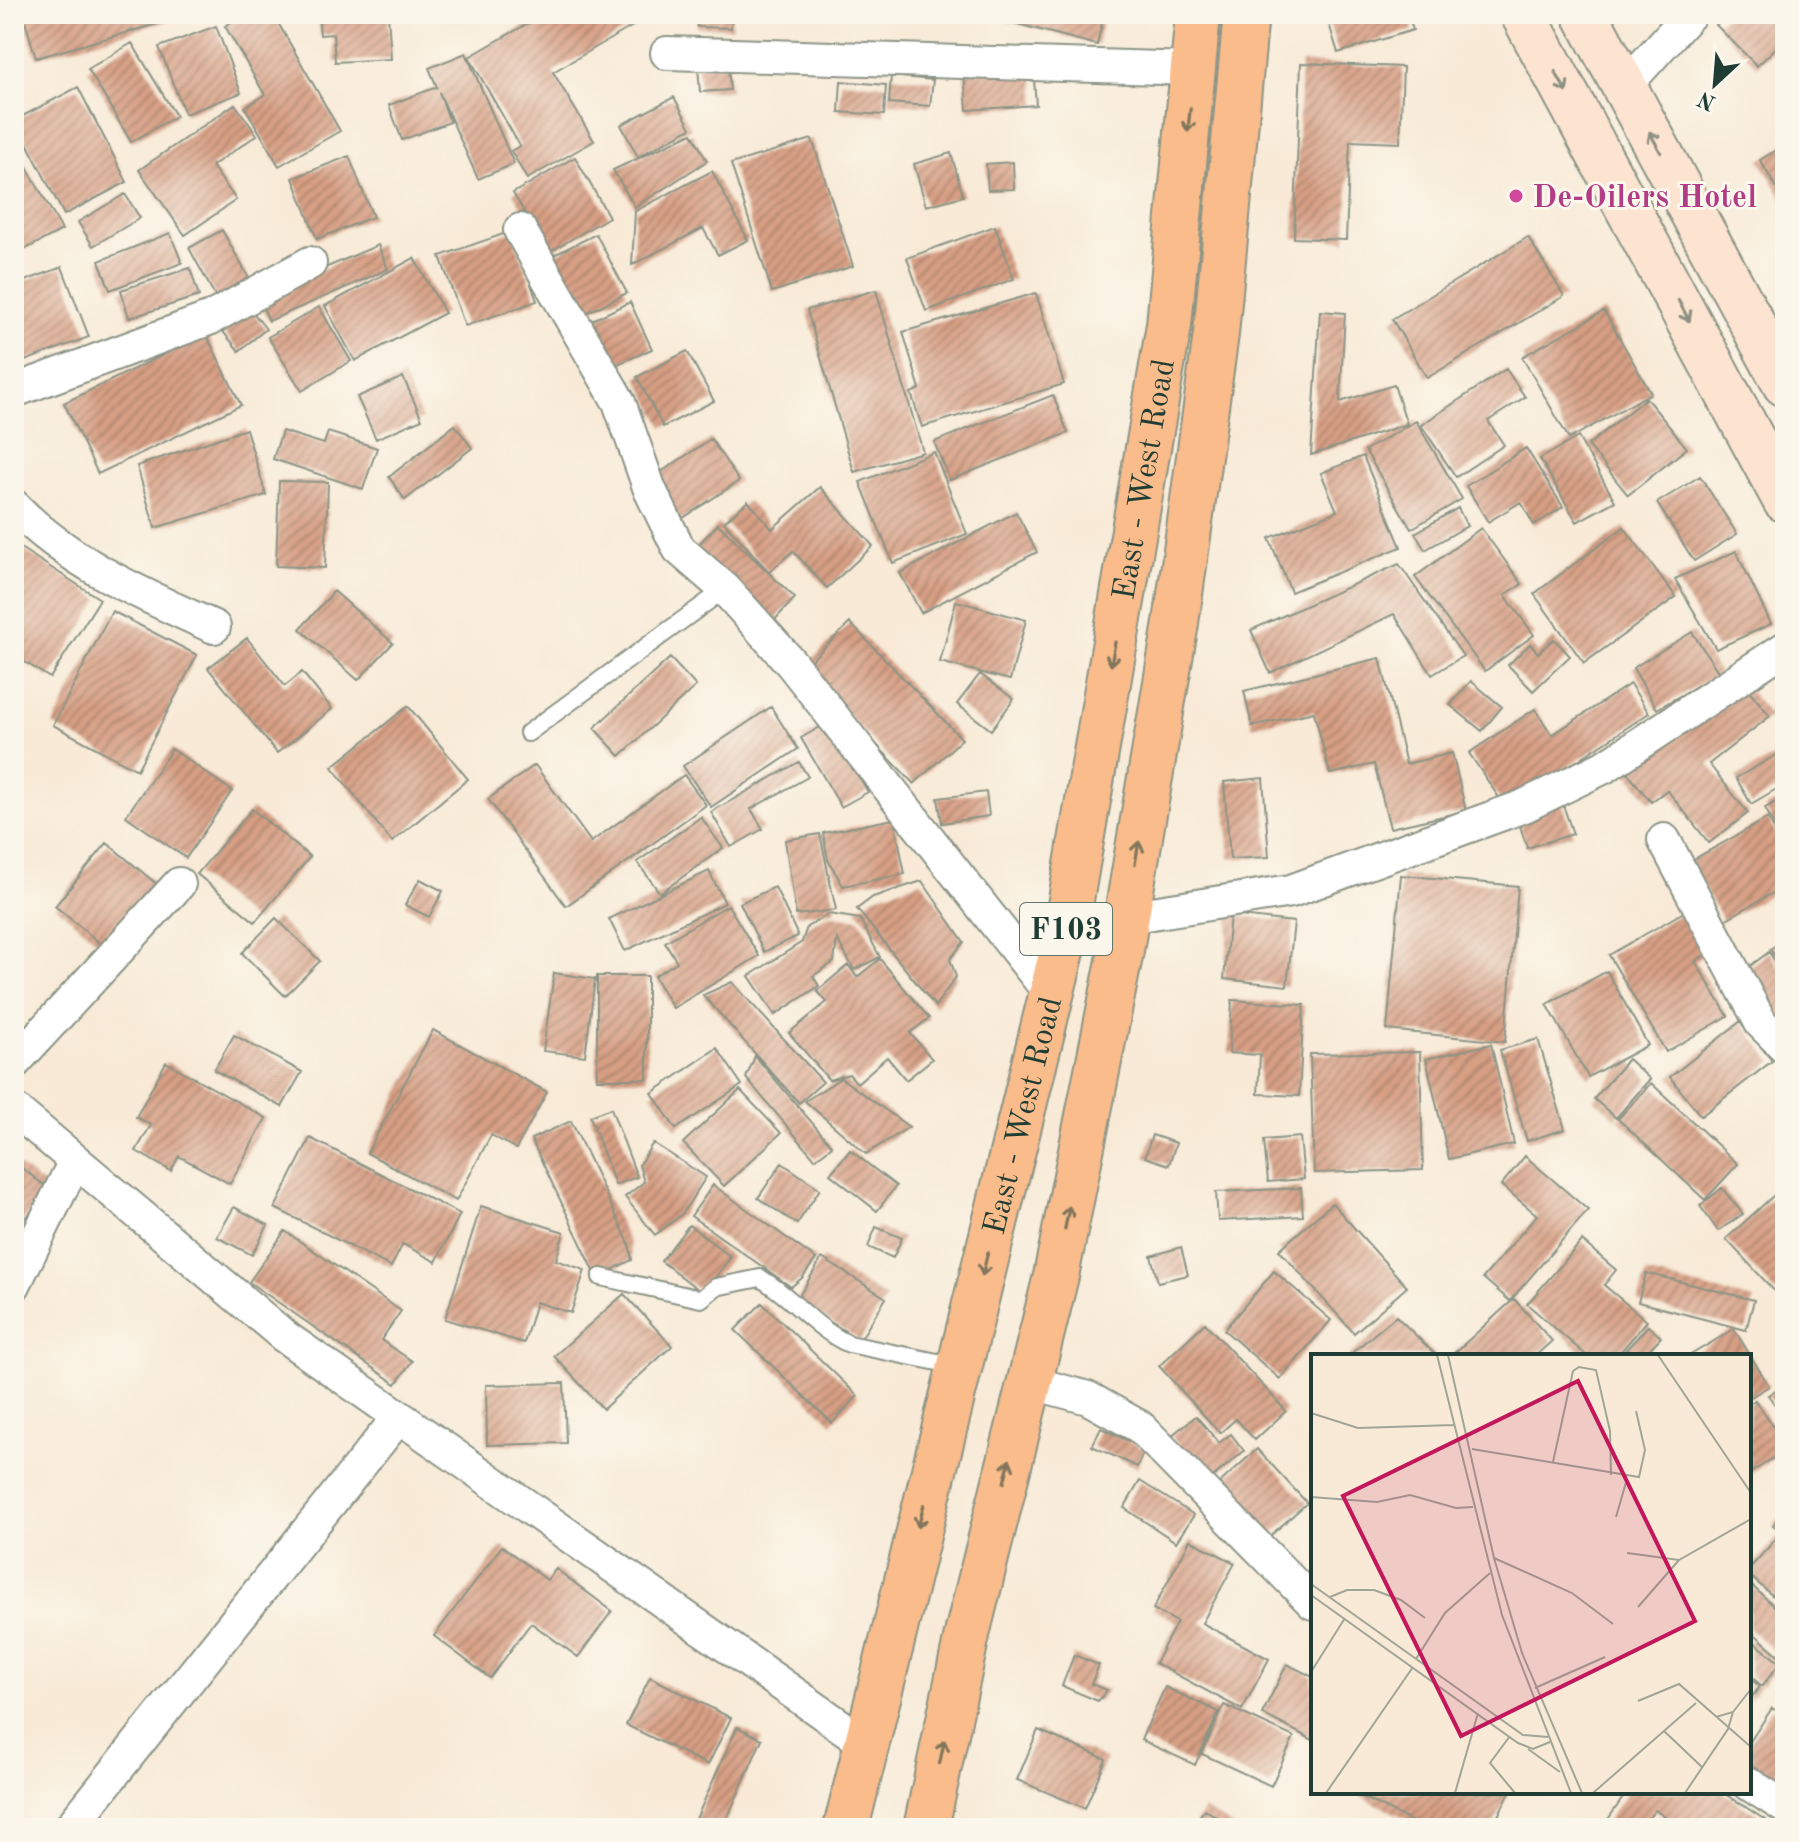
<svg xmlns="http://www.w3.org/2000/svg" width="1799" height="1842" viewBox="0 0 1799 1842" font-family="'Old Standard TT',serif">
	<defs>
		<pattern id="building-hatch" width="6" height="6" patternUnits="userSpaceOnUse" patternTransform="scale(2)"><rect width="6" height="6" fill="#d79f84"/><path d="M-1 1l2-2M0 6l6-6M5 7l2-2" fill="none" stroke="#ae836d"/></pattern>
	</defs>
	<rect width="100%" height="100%" fill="#fbf7ec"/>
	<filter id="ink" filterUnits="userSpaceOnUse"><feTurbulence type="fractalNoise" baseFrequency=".0125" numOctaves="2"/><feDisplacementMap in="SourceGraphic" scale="16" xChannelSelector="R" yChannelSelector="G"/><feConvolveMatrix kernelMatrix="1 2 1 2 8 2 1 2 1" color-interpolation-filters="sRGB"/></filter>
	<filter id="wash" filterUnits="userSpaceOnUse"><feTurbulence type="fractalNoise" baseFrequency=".006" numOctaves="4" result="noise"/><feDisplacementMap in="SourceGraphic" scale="32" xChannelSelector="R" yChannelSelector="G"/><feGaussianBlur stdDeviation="1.8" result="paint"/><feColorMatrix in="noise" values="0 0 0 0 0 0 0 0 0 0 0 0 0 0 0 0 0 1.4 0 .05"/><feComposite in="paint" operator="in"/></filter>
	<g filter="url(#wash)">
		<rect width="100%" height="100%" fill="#f8ead7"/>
		<g id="blocks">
			<path fill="url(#building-hatch)" d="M23,14h158l1,3 -146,41z
				M245,14h28l67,117 -61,35 -34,-59 20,-12 -40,-69z
				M318,14h70l3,45 -56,3 -2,-28 -13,1z
				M537,14h95l6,9 -85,49 41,69 -67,38 -16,-28 9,-5 -51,-89 70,-40z
				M697,14h35l-1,14 -34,-1z
				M980,14h124l-7,31z
				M1326,14h82l5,16 -75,23z
				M1728,14h57v25l-28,27 -41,-41z
				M216,26l25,67 -56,21 -26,-67z
				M132,43l44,73 -45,26 -43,-73z
				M466,53l48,111 -36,15 -39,-87 11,30 -48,18 -13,-35 48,-18 -8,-19z
				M1301,63l102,4 -3,76 -50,-2 -4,99 -52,-2z
				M728,65l2,25 -30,2 -2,-25z
				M1033,67l3,38 -69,5 -3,-38z
				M891,76l42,4 -3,26 -41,-3z
				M841,81l45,4 -2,30 -45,-3z
				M78,87l49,95 -63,33 -49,-95z
				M674,97l17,31 -53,29 -17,-32z
				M235,104l22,31 -45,31 24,34 -51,35 -46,-65z
				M692,133l15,28 -72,46 -22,-37z
				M812,139l41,127 -81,26 -41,-128z
				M14,144l48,86 -36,19 -12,-21z
				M1785,145v58l-25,-43z
				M951,153l12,43 -37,10 -12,-42z
				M349,156l24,61 -56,22 -24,-61z
				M575,157l34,60 -61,36 -35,-60z
				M1013,162l1,27 -26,1 -2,-26z
				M712,171l36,69 -30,15 -15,-27 -71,37 3,-54z
				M125,194l15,24 -47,28 -15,-24z
				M995,226l19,53 -88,32 -19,-53z
				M222,230l33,59 -34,18 -32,-59z
				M512,231l25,70 -72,25 -25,-70z
				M170,233l12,30 -72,27 -11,-29z
				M596,234l31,59 -49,24 -30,-59z
				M1528,237l36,59 -137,82 -35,-59z
				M378,245l10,24 -119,52 -11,-24z
				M414,258l31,55 -90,48 -30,-55z
				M62,267l27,70 -75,28v-80z
				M190,268l9,28 -70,22 -8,-28z
				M876,290l47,162 -69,20 -47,-162z
				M1036,293l28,91 -142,43 -11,-34 9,-4 -17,-57z
				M630,302l22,47 -43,19 -21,-46z
				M248,306l18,23 -27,22 -19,-23z
				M319,307l32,54 -49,30 -34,-54z
				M1320,311l25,2 -5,89 54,-17 13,39 -96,31z
				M1604,311l47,82 -82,46 -47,-82z
				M206,334l35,71 -143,69 -34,-71z
				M687,351l27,50 -51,26 -26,-50z
				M1506,369l19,28 -37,24 16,24 -48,32 -35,-52z
				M403,377l19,42 -46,20 -19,-42z
				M1053,395l15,38 -118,47 -16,-38z
				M1646,398l41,50 -59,47 -40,-50z
				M1416,421l46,78 -51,30 -46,-79z
				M455,425l17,23 -67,52 -16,-23z
				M246,429l20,66 -111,33 -18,-62z
				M282,431l42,13 4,-12 49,16 -14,41 -90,-30z
				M1578,437l37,64 -38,21 -37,-63z
				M711,439l28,42 -62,41 -28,-42z
				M1526,448l37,59 -29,18 -13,-23 -33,20 -22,-36z
				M934,452l33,82 -74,29 -33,-81z
				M1363,456l38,91 -110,45 -22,-54 68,-27 -16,-38z
				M1700,476l37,58 -43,27 -37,-58z
				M279,481l49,1 -3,86 -49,-2z
				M820,487l53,59 -46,42 -34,-37 -24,21 -45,-50 24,-21 24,28z
				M1458,508l9,18 -42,24 -10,-17z
				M1016,512l21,40 -116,61 -21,-40z
				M718,524l77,74 -25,27 -78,-74z
				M1624,527l52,70 -92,66 -50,-69z
				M1481,528l41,56 -17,11 29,40 -49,36 -70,-94z
				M14,544l86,55 -50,79 -36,-23z
				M1736,551l35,73 -55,25 -41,-70z
				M1399,564l64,92 -31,19 -38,-61 -124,59 -19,-43z
				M334,591l59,52 -35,37 -58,-51z
				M956,601l70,19 -16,60 -70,-18z
				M112,611l85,44 -60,115 -84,-45z
				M850,623l112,116 -48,45 -111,-116z
				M1692,632l27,41 -62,36 -24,-41z
				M247,638l38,48 17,-14 30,37 -55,44 -69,-85z
				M1554,639l16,17 -37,35 -25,-26 22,-21 8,9z
				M670,658l26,28 -76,70 -26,-28z
				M1380,658l26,106 46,-11 14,58 -76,17 -16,-64 -44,10 -16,-62 -62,14 -8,-35z
				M980,674l34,25 -23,31 -34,-26z
				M1740,679l30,37 -61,48 39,49 -39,30 -42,-53 -16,12 -27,-33z
				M1471,681l31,26 -20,24 -32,-26z
				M1630,684l19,29 -143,95 -37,-55 66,-44 17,26z
				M1785,705v20l-8,-16z
				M408,706l60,73 -76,63 -60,-75z
				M771,707l27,42 -87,58 -28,-41z
				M827,723l41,69 -27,15 -40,-69z
				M172,749l60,42 -46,67 -60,-42z
				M1780,753l5,8v23l-34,20 -15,-26z
				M799,762l9,15 -57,32 12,20 -32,18 -20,-35z
				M535,765l56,77 93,-67 22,30 -140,101 -78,-107z
				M1263,778l6,79 -39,2 -6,-77z
				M986,792l3,24 -47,7 -4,-25z
				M1785,797v47l-20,-36z
				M1561,799l12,35 -46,14 -11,-35z
				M252,809l58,48 -55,65 -58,-48z
				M701,817l22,31 -63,45 -23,-31z
				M1768,818l17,31v37l-62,35 -34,-59z
				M894,819l11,55 -62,12 -15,-26 -5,-27z
				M820,834l16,76 -40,5 -11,-75z
				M107,843l52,43 -52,63 -52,-43z
				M709,871l16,32 -100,48 -16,-32z
				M1401,875l117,11 -13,156 -118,-12z
				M420,879l23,12 -14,26 -24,-12z
				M922,881l42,61 -14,17 6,18 -21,29 -78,-97 16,-12z
				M775,887l23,49 -34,16 -24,-49z
				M728,905l31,51 -86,52 -19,-32 23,-14 -12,-20z
				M1689,909l24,41 -18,11 33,55 -62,36 -57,-97z
				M829,914l31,5 20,38 -26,13 -17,-31 -3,23 -21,14 6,10 -44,29 -26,-39 53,-34 5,-15z
				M1230,915l64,7 -7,64 -63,-7z
				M276,918l44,43 -35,35 -43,-43z
				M1785,939v32l-15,-22z
				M1769,952l16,24v61l-43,-65z
				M880,959l49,59 -19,15 22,26 -26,21 -19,-23 -30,26 -8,-9 -20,6 -40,-47 38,-31 -10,-11 31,-26 9,12z
				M1607,971l41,74 -60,32 -41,-73z
				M554,973l41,6 -10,77 -42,-5z
				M597,976h50v103h-50z
				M732,982l91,100 -24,21 -96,-108z
				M1232,1000l72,5 -5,91 -41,-2 2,-39 -31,-2z
				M1741,1021l31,40 -71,55 -31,-39z
				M433,1030l114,62 -31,57 -25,-14 -35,66 -89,-48z
				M234,1035l68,37 -20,35 -68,-37z
				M1538,1039l27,90 -38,12 -27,-91z
				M1491,1044l23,100 -65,15 -23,-100z
				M717,1048l25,37 -66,44 -24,-36z
				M1420,1052l3,118 -109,3 -4,-119z
				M755,1056l77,90 -17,13 -69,-81z
				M1628,1059l22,20 -34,39 -22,-19z
				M166,1062l100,56 -36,66 -51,-28 -8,15 -35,-20 15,-26 -15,-8z
				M841,1078l68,49 -43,27 -61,-53z
				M1651,1083l87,81 -33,36 -87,-81z
				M740,1090l41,43 -57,53 -41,-43z
				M611,1108l26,69 -22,8 -25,-69z
				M571,1121l58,122 3,17 -35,17 -66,-138z
				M1152,1135l24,8 -7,22 -24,-8z
				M1300,1137l4,42 -36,3 -4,-42z
				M310,1138l150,76 -24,48 -33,-18 -12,23 -116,-59z
				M653,1143l53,34 -24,37 -27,21 -30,-38 19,-15 -5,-17z
				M850,1150l46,36 -19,25 -47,-37z
				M1525,1156l63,54 -78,91 -27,-23 54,-63 -36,-30z
				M14,1162l35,27 -35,44z
				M782,1163l38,26 -23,35 -39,-26z
				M713,1185l103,74 -14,19 -11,9 -100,-71z
				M1785,1185v105l-6,6 -53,-57z
				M1301,1188l2,28 -85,5 -2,-29z
				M1722,1188l21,26 -25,17 -18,-25z
				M1332,1203l75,84 -53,46 -75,-83z
				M481,1206l83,26 -8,28 29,10 -14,43 -35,-11 -12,41 -79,-24z
				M234,1207l34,18 -16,30 -35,-18z
				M689,1225l42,32 -28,36 -42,-32z
				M876,1227l26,11 -9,20 -25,-11z
				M285,1231l116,80 -20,29 31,21 -16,23 -147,-102z
				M1582,1241l34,29 -12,15 43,36 -30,35h-30l-60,-52z
				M1181,1247l7,28 -30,7 -7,-26z
				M822,1258l64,40 -26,42 -64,-39z
				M1274,1271l57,49 -51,59 -56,-49z
				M1646,1273l108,27 -8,30 -108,-28z
				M624,1294l48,52 -69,63 -49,-53z
				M1514,1299l38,42 -17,15h-84z
				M762,1303l96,93 -26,27 -97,-93z
				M1396,1316l41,40h-89z
				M1205,1323l81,88 -31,29 -19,-21 -16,14 -61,-67z
				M1648,1326l13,11 -18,19h-23z
				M1734,1329l35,57 -20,12v-42h-60z
				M564,1383l2,60 -79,2 -1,-60z
				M1785,1384v34l-17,-23z
				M1755,1400l30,44v6l-36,24v-70z
				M1196,1416l23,27 12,-9 13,17 -36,30 -37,-45z
				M1101,1428l44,21 -8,18 -45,-21z
				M1257,1449l50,54 -44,39 -49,-54z
				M1140,1481l54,34 -18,27 -52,-34z
				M1785,1512v23l-12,-10z
				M1781,1533l4,4v70l-36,-32v-6z
				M1190,1540l45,23 -33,60 67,36 -27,51 -87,-47 22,-41 -24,-13z
				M502,1546l45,34 9,-11 56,42 -34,46 -47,-34 -41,55 -56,-42z
				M1749,1583l36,33 -2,43 -34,-30z
				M1749,1638l31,25 -18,23 -13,-11z
				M1074,1655l25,10 -8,19 16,6 -9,11 -36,-15z
				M1287,1664l26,13v63l-51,-26z
				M650,1677l81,41 -23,47 -82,-40z
				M1749,1679l11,7 -11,15z
				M1165,1687l54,25 -24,53 -54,-25z
				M1224,1705l70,32 -23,49 -69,-32z
				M1772,1708l13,8v72l-36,-23v-22z
				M737,1727l25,12 -39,89h-31z
				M1038,1730l68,29 -21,49 -68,-28z
				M1352,1792h158l-18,36h-67z
				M1627,1792h96l54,36h-96l-26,-18 -14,18h-39z
				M1204,1809l31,19h-42z
				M1039,1821l16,7h-20z"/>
		</g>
	</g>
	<g filter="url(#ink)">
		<use href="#blocks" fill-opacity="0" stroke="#8c9486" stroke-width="2"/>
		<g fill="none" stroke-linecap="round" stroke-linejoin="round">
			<defs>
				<path id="lane" d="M528,733l197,-144
					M601,1277l100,22 15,-12 44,-9c33,19 54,50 89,66l108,22"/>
				<path id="street" d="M667,53l527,16
					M1625,86l65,-72
					M520,230l99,172 31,88 29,59 46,40 66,74 262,334
					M14,391l197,-73 99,-55
					M14,506c55,57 129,89 200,121
					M1664,840l97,183 24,24
					M1127,917l164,-26 233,-85 82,-40 179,-118
					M14,1063l165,-179
					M14,1109l270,227 581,407
					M14,1285l61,-124
					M1029,1382l59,16 52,29 173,176
					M1749,1784l36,23
					M70,1828l328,-410"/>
				<path id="secondary" d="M1523,14l262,486
					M1585,14l200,370"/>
				<g id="primary">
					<path id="s1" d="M846,1828l217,-881 106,-622 29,-311"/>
					<path d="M926,1828l42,-198 88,-354 64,-320 56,-333 40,-289 30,-320"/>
				</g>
			</defs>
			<use href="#lane" stroke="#8c9486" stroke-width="20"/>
			<use href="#street" stroke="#8c9486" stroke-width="36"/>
			<use href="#secondary" stroke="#8c9486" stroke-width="48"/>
			<use href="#primary" stroke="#8c9486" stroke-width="48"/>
			<use href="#lane" stroke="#fff" stroke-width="16"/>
			<use href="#street" stroke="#fff" stroke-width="32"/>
			<use href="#secondary" stroke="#fde4d1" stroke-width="44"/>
			<use href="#primary" stroke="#fabc8b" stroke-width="44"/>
		</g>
		<defs><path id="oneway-shaft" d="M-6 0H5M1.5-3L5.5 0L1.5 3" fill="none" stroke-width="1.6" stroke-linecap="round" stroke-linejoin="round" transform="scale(2)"/></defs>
		<g stroke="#8e9082">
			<use href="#oneway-shaft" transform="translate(1561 82) rotate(61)"/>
			<use href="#oneway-shaft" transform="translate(1655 142) rotate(-118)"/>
			<use href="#oneway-shaft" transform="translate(1684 311) rotate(62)"/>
		</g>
		<g stroke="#82765b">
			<use href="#oneway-shaft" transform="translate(1189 120) rotate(96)"/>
			<use href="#oneway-shaft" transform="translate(1113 654) rotate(100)"/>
			<use href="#oneway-shaft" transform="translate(1137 853) rotate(-80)"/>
			<use href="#oneway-shaft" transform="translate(1067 1218) rotate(-79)"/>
			<use href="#oneway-shaft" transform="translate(985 1264) rotate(104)"/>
			<use href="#oneway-shaft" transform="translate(1007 1471) rotate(-76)"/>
			<use href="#oneway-shaft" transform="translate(921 1516) rotate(104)"/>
			<use href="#oneway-shaft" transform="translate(942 1752) rotate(-78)"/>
		</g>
	</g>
	<circle fill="#d1479c" stroke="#fbf7ec" stroke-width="3" cx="1516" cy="196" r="8"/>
	<g text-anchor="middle" stroke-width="6" stroke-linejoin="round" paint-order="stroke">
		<rect fill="#fbf7ec" stroke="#61756b" stroke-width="2" x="1020" y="903" width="92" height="52" rx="6"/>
		<g font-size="30" font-weight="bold" fill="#1f3d34">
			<text x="1066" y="939">F103</text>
		</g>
		<g font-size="32" font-weight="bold" fill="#b23c85" stroke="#fbf7ec" text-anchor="start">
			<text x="1532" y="207">De-Oilers Hotel</text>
		</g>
		<g font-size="32" fill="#1f3d34" stroke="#fbf7ec">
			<text dy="11" stroke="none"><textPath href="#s1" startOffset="1382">East - West Road</textPath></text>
			<text dy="11" stroke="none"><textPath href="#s1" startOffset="734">East - West Road</textPath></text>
		</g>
	</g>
	<g transform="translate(1311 1354)">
		<rect width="440" height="440" fill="#f8ead7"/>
		<path fill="none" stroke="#a1a596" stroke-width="2" d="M126,1l65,260 69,178M137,1l46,203 28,95 60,140M347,1l93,138M0,59l47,15 96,-3M161,95l167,28 6,-27 -9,-39M242,108l20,-91 6,-4 17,3 14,61 1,44M0,143l66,5 33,-7 46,13 17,-1M305,163l11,-38M316,199l52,7 72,-41M183,204l78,35 41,31M0,230l212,151 25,2M0,241l207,148 15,6 17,-7M19,243l17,-7h27l27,10 24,18M327,253l41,-47M105,305l29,-46 45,-40M0,318l34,-54M224,334l70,-31M327,347l41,-17 72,63M405,363l17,-5 18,-23M353,377l39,37M199,382l-20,27 25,30M217,395l32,23M15,439l87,-126M144,439l23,-80M282,439l103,-90M374,439l43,-64 5,-17"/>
		<path fill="#c2185b" fill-opacity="0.15" stroke="#c2185b" stroke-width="4" d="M267,27l117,240 -234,115 -118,-240z"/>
		<rect width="440" height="440" fill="none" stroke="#1f3d34" stroke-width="4"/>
	</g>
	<rect width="1799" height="1842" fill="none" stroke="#fbf7ec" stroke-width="48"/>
	<g transform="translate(1715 84) rotate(206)" stroke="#fbf7ec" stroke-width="6" paint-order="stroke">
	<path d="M0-6L14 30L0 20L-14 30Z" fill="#1f3d34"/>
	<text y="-12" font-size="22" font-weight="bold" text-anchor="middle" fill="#1f3d34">N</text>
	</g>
</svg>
